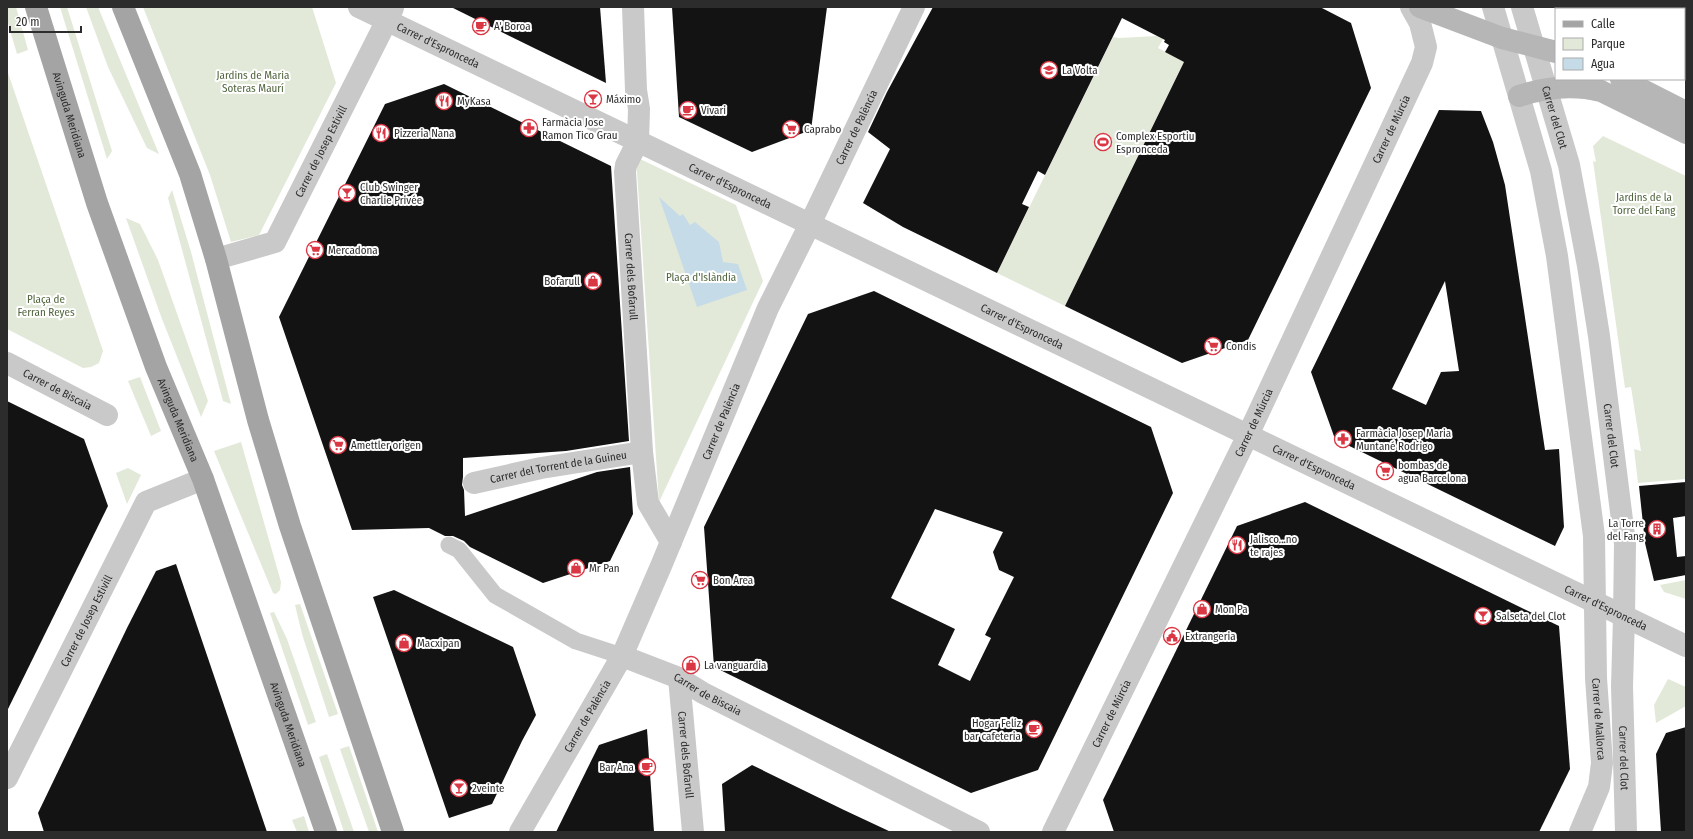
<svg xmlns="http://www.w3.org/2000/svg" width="1693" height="839" font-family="'Fira Sans Condensed',sans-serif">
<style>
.green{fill:#e2e9d9}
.water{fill:#c6dbe8}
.building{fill:#131313;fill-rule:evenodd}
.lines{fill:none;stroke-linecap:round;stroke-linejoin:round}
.pedestrian{stroke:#c9c9c9;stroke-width:17}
.minor{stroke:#c9c9c9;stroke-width:22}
.tertiary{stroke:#c9c9c9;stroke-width:22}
.secondary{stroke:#b6b6b6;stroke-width:22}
.primary{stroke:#a4a4a4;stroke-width:22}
.labels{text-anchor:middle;stroke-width:4;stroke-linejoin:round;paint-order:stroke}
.poi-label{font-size:11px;fill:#2c2c2c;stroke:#fff;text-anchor:start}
.street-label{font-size:11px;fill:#2c2c2c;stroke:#fff}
.park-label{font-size:11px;fill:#4f643c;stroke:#fff}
</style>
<rect width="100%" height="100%" fill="#fff"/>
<g class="green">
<polygon points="7,7 16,7 28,50 17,54 7,20"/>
<polygon points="60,7 67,7 112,151 107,159"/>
<polygon points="86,7 98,7 159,154 147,148 108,67"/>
<polygon points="143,7 312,7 336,83 259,235 231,242 210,175"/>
<polygon points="1157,36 1163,39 1158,48 1184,62 1065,306 997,273 1113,37 1119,38"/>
<polygon points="7,70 103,351 99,363 91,367 83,368 7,329"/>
<polygon points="1603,136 1686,176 1686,479 1638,483 1634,449 1641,451 1631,387 1625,388 1593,161 1596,162 1593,146"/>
<polygon points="636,157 736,205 763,281 659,502"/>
<polygon points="172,190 191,252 231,404 223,401 168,198"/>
<polygon points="126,218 140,224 158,260 208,401 201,417 162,319"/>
<polygon points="140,377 161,431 151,436 128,381"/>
<polygon points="241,442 281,582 280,590 276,594 273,593 214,451"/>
<polygon points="128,468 141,475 127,504 116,473"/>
<polygon points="1686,580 1686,599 1664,592 1660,585"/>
<polygon points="300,604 338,714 329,717 302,634 295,605"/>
<polygon points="274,612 287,639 316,722 308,725 270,613"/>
<polygon points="1668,679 1686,687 1686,706 1656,723 1654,705"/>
<polygon points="349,746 378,832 369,832 340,749"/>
<polygon points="327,754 354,832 344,832 319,757"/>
<polygon points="304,816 309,832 297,832 292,820"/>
</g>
<polygon class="water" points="659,197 680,216 683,214 690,225 695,222 719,242 723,262 738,264 747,290 697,307"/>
<g class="building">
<polygon points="451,7 600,7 606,83 534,48"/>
<polygon points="672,7 827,7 811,130 752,152 679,117"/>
<polygon points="933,7 1320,7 1351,23 1371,88 1248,340 1182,363 1065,306 1184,62 1165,52 1169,45 1164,42 1165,40 1122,18 1045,175 1038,171 1022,204 1029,207 997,273 903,227 863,203 890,149 868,132 887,92"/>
<polygon points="444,84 611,166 629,441 566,451 463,458 463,477 462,485 464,490 465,516 597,472 630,467 633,514 610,561 543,583 470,547 464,541 453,536 445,536 429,528 352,530 279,317 385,104"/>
<path d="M1439 110 1481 111 1493 142 1505 185 1545 450 1559 449 1564 527 1555 546 1335 439 1311 372ZM1445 281 1459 371 1441 372 1426 405 1392 389Z"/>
<path d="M874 291 1151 427 1173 493 1038 770 971 793 714 667 704 527 808 314ZM935 509 1003 532 993 552 999 570 1014 577 985 635 991 638 970 681 938 665 955 629 891 598Z"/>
<polygon points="7,401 84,439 108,506 7,711"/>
<polygon points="1686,482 1686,516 1673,518 1677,557 1686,556 1686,575 1654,581 1645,543 1639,486"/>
<polygon points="1305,502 1559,626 1570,769 1539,832 1114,832 1103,800 1237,526"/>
<polygon points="176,564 267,832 44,832 38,813 127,628 156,571"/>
<polygon points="394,590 513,647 536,715 522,741 492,804 449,818 373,597"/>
<polygon points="1686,727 1686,832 1661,832 1656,754 1666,733"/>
<polygon points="647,729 654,832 556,832 599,745"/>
<polygon points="752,765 844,810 891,832 725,832 722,784"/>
</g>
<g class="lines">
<polyline class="pedestrian" points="449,545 459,550 495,595 576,641 622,656"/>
<g class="minor">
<path id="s1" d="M359 7 1686 646"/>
<path id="s2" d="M633 7 636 90 639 109 638 141 626 165 625 172 642 452 648 503 671 542"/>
<path id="s3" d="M216 259 275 242 393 8"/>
<path id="s4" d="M7 363 107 415"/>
<path id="s5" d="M474 483 541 468 642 452"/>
<path id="s6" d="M1624 617 1622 686 1626 832"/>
<path id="s7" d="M622 656 679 678 703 693 979 832"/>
<path id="s8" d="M679 678 693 832"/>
<path id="s9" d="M7 778 146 502 203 479"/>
<path id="s10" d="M520 832 622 656 661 566 768 308 810 224 914 7"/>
<path id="s11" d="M1053 832 1248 435 1422 63 1426 47 1420 23 1411 7"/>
</g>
<g class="tertiary">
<path id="s12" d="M1493 7 1541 171 1557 256 1594 536 1596 678 1602 763 1599 787 1580 832"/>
<path id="s13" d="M1522 7 1569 165 1588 266 1599 336 1625 544 1624 617"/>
</g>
<g class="secondary">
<polyline points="1420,7 1502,38 1556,52"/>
<polyline points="1621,79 1686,112"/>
<path d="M1519 96C1546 87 1573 84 1601 91L1686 133"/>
</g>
<g class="primary">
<path id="s14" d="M36 7 97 203 156 367 203 479 326 832"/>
<polyline points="123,7 190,174 216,259 258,420 290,526 393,832"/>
</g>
</g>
<defs>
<g id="cafe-ring" transform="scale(0.9)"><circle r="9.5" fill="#fff" stroke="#da3643" stroke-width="1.5"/><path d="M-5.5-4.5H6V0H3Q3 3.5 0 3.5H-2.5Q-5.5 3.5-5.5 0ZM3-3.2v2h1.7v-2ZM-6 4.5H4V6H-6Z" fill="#da3643"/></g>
<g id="university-ring" transform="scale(0.9)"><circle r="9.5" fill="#fff" stroke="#da3643" stroke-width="1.5"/><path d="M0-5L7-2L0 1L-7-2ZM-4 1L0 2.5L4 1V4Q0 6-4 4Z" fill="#da3643"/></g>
<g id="bar-ring" transform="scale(0.9)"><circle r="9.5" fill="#fff" stroke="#da3643" stroke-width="1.5"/><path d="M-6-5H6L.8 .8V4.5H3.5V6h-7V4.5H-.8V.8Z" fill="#da3643"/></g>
<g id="restaurant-ring" transform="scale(0.9)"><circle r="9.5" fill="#fff" stroke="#da3643" stroke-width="1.5"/><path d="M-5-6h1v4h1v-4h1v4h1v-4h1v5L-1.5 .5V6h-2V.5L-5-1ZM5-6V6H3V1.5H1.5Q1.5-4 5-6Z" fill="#da3643"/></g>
<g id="pharmacy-ring" transform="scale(0.9)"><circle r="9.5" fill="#fff" stroke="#da3643" stroke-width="1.5"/><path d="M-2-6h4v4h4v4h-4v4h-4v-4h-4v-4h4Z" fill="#da3643"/></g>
<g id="supermarket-ring" transform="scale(0.9)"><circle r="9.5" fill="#fff" stroke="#da3643" stroke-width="1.5"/><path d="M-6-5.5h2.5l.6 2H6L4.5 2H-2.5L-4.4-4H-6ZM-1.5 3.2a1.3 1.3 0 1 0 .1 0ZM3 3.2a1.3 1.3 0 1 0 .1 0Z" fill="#da3643"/></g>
<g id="stadium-ring" transform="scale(0.9)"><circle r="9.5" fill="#fff" stroke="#da3643" stroke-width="1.5"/><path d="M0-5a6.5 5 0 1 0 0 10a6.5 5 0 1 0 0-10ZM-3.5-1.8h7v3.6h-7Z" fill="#da3643"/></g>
<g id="shop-ring" transform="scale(0.9)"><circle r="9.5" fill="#fff" stroke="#da3643" stroke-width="1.5"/><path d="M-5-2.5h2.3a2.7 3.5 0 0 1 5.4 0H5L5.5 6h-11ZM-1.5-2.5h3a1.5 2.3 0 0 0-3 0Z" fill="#da3643"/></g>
<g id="building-ring" transform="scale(0.9)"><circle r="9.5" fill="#fff" stroke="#da3643" stroke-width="1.5"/><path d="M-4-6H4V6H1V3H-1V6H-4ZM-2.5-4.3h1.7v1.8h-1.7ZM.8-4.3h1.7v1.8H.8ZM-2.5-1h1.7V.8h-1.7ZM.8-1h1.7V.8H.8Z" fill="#da3643"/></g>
<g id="civic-ring" transform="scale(0.9)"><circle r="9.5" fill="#fff" stroke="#da3643" stroke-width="1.5"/><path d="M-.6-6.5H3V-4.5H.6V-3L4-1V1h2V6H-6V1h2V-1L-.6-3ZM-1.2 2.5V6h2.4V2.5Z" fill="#da3643"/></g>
</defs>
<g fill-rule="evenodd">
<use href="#cafe-ring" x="481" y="26"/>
<use href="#university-ring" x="1049" y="70"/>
<use href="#bar-ring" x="593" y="99"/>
<use href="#restaurant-ring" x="444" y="101"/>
<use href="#cafe-ring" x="688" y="110"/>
<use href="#pharmacy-ring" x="529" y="128"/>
<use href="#supermarket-ring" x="791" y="129"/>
<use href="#restaurant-ring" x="381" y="133"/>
<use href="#stadium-ring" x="1103" y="142"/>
<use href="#bar-ring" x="347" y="193"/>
<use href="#supermarket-ring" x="315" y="250"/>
<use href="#shop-ring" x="593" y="281"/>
<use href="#supermarket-ring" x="1213" y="346"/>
<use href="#pharmacy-ring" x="1343" y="439"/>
<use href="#supermarket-ring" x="338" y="445"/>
<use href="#supermarket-ring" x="1385" y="471"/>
<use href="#building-ring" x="1657" y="529"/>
<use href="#restaurant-ring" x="1237" y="545"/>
<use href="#shop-ring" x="576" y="568"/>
<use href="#supermarket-ring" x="700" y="580"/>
<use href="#shop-ring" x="1202" y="609"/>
<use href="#bar-ring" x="1483" y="616"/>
<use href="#civic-ring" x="1172" y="636"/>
<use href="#shop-ring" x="404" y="643"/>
<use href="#shop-ring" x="691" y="665"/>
<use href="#cafe-ring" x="1034" y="729"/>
<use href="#cafe-ring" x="647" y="767"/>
<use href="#bar-ring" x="459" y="788"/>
</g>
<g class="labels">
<g class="poi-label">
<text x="494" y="30">A' Boroa</text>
<text x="1062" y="74">La Volta</text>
<text x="606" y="103">Máximo</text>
<text x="457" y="105">MyKasa</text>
<text x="701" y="114">Vivari</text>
<text x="542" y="126">Farmàcia Jose<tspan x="542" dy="13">Ramon Tico Grau</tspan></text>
<text x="804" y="133">Caprabo</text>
<text x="394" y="137">Pizzeria Nana</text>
<text x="1116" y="140">Complex Esportiu<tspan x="1116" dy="13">Espronceda</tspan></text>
<text x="360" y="191">Club Swinger<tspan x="360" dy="13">Charlie Privée</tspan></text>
<text x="328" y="254">Mercadona</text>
<text x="580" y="285" text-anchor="end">Bofarull</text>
<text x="1226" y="350">Condis</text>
<text x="1356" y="437">Farmàcia Josep Maria<tspan x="1356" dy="13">Muntané Rodrigo</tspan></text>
<text x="351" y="449">Amettler origen</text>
<text x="1398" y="469">bombas de<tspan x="1398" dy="13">agua Barcelona</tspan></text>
<text x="1644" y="527" text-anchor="end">La Torre<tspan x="1644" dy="13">del Fang</tspan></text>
<text x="1250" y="543">Jalisco...no<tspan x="1250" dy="13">te rajes</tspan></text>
<text x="589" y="572">Mr Pan</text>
<text x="713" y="584">Bon Area</text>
<text x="1215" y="613">Mon Pa</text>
<text x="1496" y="620">Salseta del Clot</text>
<text x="1185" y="640">Extrangeria</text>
<text x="417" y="647">Macxipan</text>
<text x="704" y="669">La vanguardia</text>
<text x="1021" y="727" text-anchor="end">Hogar Feliz<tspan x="1021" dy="13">bar cafeteria</tspan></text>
<text x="634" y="771" text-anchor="end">Bar Ana</text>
<text x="472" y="792">2veinte</text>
</g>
<g class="street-label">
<text dy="4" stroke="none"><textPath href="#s1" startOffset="88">Carrer d'Espronceda</textPath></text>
<text dy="4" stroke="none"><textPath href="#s14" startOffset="113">Avinguda Meridiana</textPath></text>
<text dy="4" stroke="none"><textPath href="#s13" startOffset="115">Carrer del Clot</textPath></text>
<text dy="4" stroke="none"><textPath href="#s10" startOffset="782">Carrer de Palència</textPath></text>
<text dy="4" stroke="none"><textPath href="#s11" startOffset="780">Carrer de Múrcia</textPath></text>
<text dy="4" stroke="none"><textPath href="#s3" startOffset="163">Carrer de Josep Estivill</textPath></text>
<text dy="4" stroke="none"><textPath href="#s1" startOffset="412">Carrer d'Espronceda</textPath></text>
<text dy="4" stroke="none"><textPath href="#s2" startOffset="273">Carrer dels Bofarull</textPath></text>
<text dy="4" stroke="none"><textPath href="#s1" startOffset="736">Carrer d'Espronceda</textPath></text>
<text dy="4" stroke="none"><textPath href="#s4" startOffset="57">Carrer de Biscaia</textPath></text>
<text dy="4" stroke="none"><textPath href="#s14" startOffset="437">Avinguda Meridiana</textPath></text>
<text dy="4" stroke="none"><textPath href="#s10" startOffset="458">Carrer de Palència</textPath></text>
<text dy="4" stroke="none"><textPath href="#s11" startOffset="456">Carrer de Múrcia</textPath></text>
<text dy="4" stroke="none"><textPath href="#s13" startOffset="439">Carrer del Clot</textPath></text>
<text dy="4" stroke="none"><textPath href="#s5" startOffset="86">Carrer del Torrent de la Guineu</textPath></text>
<text dy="4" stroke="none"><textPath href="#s1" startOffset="1060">Carrer d'Espronceda</textPath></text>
<text dy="4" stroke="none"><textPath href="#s1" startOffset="1384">Carrer d'Espronceda</textPath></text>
<text dy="4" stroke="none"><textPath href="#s9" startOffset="176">Carrer de Josep Estivill</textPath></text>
<text dy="4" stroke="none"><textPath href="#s7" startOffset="94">Carrer de Biscaia</textPath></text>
<text dy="4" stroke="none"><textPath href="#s11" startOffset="132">Carrer de Múrcia</textPath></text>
<text dy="4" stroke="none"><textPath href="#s10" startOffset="134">Carrer de Palència</textPath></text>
<text dy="4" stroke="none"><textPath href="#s12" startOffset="723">Carrer de Mallorca</textPath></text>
<text dy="4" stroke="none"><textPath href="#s14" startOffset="761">Avinguda Meridiana</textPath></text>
<text dy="4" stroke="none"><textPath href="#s8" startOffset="77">Carrer dels Bofarull</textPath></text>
<text dy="4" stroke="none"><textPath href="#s6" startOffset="141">Carrer del Clot</textPath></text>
</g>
<g class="park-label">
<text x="253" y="79">Jardins de Maria<tspan x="253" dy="13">Soteras Maurí</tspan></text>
<text x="1644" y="201">Jardins de la<tspan x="1644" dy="13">Torre del Fang</tspan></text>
<text x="701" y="281">Plaça d'Islàndia</text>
<text x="46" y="303">Plaça de<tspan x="46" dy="13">Ferran Reyes</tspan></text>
</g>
</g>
<rect width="1693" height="839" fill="none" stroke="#2c2c2c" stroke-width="16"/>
<rect x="1555" y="8" width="130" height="72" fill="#ffffff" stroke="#ababab"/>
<rect x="1563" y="21" width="20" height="6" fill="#a4a4a4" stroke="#ababab"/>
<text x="1591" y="28" font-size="12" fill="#2c2c2c">Calle</text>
<rect x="1563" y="38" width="20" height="12" fill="#e2e9d9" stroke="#ababab"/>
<text x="1591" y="48" font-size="12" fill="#2c2c2c">Parque</text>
<rect x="1563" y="58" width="20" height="12" fill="#c6dbe8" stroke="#ababab"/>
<text x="1591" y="68" font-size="12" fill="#2c2c2c">Agua</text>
<path d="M10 26v6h71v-6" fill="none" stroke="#2c2c2c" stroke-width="2"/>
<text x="16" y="26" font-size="12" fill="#2c2c2c" stroke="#ffffff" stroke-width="3" paint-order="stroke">20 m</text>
</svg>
